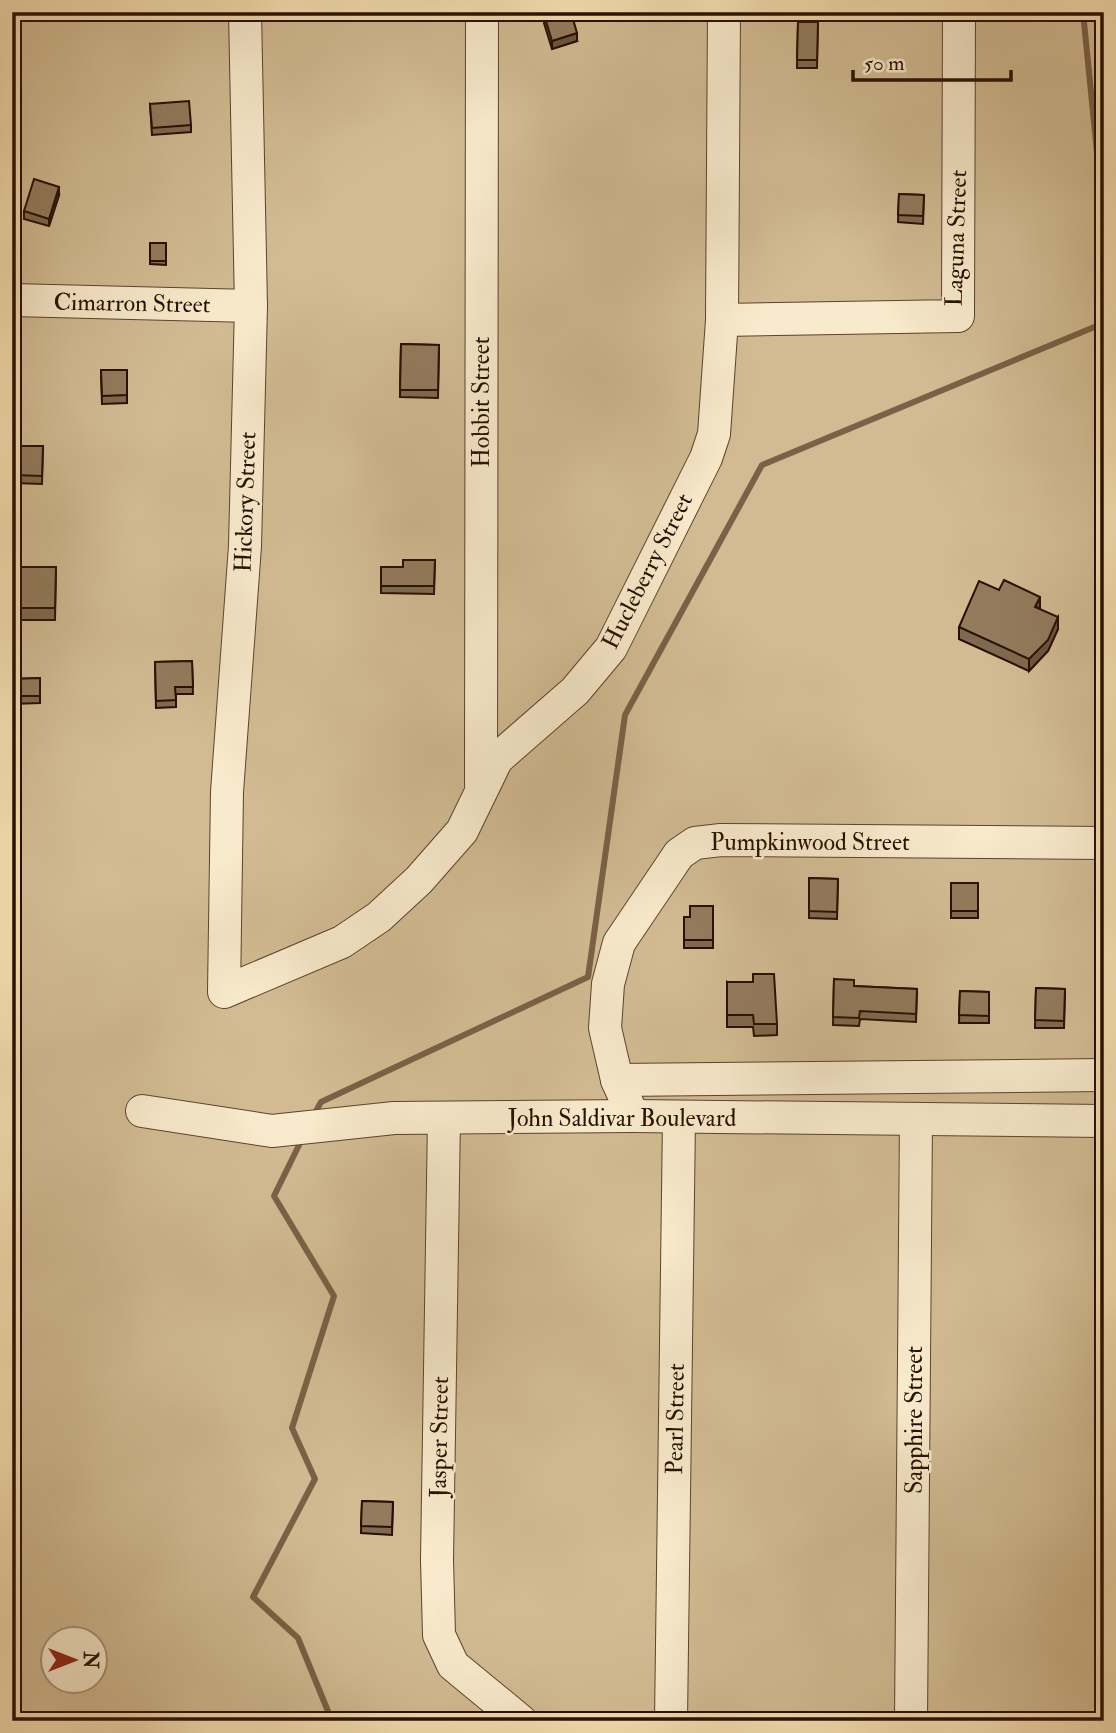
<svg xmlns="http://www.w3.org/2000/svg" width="1116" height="1733" font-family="'IM FELL Double Pica',serif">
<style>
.green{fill:#d2bb93;stroke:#7e654a;stroke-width:2;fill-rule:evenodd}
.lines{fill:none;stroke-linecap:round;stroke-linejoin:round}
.stream{stroke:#7a6147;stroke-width:6}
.minor-casing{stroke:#5c432d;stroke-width:34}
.minor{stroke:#f8eacc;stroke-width:32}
.wall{fill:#7e6a50;stroke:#290f01;stroke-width:2}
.shaded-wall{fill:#675641;stroke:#290f01;stroke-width:2}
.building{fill:#937b5d;stroke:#290f01;stroke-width:2}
.labels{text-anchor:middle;stroke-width:5;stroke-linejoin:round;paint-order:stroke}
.street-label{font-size:24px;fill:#290f01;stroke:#f8eacc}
</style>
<rect width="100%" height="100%" fill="#f5deb1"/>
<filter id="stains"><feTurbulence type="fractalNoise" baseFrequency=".00286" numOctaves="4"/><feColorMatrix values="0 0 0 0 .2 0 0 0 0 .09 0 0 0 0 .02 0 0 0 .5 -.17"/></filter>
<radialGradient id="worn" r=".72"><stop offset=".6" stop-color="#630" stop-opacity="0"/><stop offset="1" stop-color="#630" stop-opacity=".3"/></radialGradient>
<path class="green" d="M12 12H1104V1721H12ZM52 1638H94V1680H52Z"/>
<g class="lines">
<g class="stream">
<polyline points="1083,12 1104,223"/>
<polyline points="314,1115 321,1102 588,977 625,715 762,465 1104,323"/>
<polyline points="303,1137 274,1196 334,1296 292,1428 315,1479 253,1597 298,1638 332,1721"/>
</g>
<g class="minor-casing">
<g id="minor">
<polyline points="245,12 251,306 245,546 227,792 224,992 342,942 379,917 419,880 462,831 497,759 575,691 611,648 706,458 714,434 722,320 724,12"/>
<polyline points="12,300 251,306"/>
<polyline points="722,320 958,316 959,12"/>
<polyline points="481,784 482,12"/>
<polyline points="617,1080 1104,1075"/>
<polyline points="142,1111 272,1131 394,1118 633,1116 1104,1121"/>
<polyline points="633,1116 617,1080 605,1028 608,984 619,943 679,854 695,843 721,840 1104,843"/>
<polyline points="444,1118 437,1560 439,1635 453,1665 521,1721"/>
<polyline points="671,1721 679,1118"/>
<polyline points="911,1721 916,1119"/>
</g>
</g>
<use href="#minor" class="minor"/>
</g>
<g class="wall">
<rect x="62" y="12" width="36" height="2"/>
<polygon points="544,15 577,41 552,49 544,23"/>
<polygon points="798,22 818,22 817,68 797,68"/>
<polygon points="150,104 191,125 191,132 152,135"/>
<polygon points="899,194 924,195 923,224 898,222"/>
<polygon points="59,195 49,226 24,219 24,211"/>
<polygon points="150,243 166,243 166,265 150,264"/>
<polygon points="401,344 439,345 438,398 400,397"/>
<polygon points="101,370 127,370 127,403 102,404"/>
<polygon points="16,446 43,446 42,484 14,483"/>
<polygon points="435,560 434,594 381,593 381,567 403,567"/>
<polygon points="12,567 56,567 55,620 12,620"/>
<polygon points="1040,609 1058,629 1048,651 1029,671 959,639 959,627"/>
<polygon points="192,661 193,694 176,694 176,707 156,708 155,662"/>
<polygon points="40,678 40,703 12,704 12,679"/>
<polygon points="809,878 838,879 837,919 809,918"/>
<rect x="951" y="883" width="27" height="35"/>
<polygon points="713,906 713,948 684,948 684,917 690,917"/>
<polygon points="834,979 854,986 917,989 916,1022 860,1019 859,1026 833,1025"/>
<polygon points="727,982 777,1024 777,1035 754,1036 753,1027 727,1027"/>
<polygon points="1036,988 1065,989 1064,1028 1035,1028"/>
<polygon points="960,991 989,992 989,1023 959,1023"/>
<polygon points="362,1501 393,1502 392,1535 361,1533"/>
</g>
<g class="shaded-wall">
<polygon points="577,33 577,41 552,49 552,41"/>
<polygon points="59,187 59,195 49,226 49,219"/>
<polygon points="1040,597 1040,608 1035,607"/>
<polygon points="1058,617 1058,629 1048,651 1029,671 1029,659"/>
</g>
<g class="building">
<polygon points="554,12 571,12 577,33 552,41 544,15"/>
<polygon points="798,22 818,22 817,60 797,60"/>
<polygon points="189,101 191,125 152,128 150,104"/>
<polygon points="34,179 59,187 49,219 24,211"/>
<polygon points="899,194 924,195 923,216 898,215"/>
<rect x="150" y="243" width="16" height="18"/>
<polygon points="401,344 439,345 438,390 400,390"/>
<polygon points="101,370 127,370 127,395 102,396"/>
<polygon points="16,446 43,446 42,476 14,475"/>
<polygon points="403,560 435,560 434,586 381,586 381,567 403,567"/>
<polygon points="12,567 56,567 55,608 12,608"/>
<polygon points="1004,580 1040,597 1035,607 1058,617 1048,640 1029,659 959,627 979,581 999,590"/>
<polygon points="192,661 193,687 175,687 176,700 156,701 155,662"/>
<polygon points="40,678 40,696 12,696 12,679"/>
<polygon points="809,878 838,879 837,912 809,911"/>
<rect x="951" y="883" width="27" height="28"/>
<polygon points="690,906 713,906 713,940 684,940 684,917 690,917"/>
<polygon points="753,974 774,974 777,1024 754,1024 753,1015 727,1015 727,982 753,982"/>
<polygon points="834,979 854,980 854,986 917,989 916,1014 860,1011 859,1018 833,1017"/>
<polygon points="1036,988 1065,989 1064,1021 1035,1020"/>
<polygon points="960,991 989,992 989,1016 959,1015"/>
<polygon points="362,1501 393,1502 392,1527 361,1526"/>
</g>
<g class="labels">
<g class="street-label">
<text transform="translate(956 238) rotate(-88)" y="8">Laguna Street</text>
<text transform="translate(132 303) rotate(1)" y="8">Cimarron Street</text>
<text transform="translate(481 402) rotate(-90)" y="8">Hobbit Street</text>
<text transform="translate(245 502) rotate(-88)" y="8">Hickory Street</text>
<text transform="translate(647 571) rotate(-63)" y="8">Hucleberry Street</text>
<text x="810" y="850">Pumpkinwood Street</text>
<text x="622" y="1126">John Saldivar Boulevard</text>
<text transform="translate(675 1419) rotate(-89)" y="8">Pearl Street</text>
<text transform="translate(914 1420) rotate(-90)" y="8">Sapphire Street</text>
<text transform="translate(439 1437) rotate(-89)" y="8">Jasper Street</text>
</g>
</g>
<rect width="1116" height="1733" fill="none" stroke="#f5deb1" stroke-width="42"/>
<rect x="14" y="14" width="1088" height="1705" fill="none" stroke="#290f01" stroke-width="3.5"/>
<rect x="21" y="21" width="1074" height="1691" fill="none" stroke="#290f01" stroke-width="2"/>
<g transform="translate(74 1660) rotate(90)"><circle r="33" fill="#f8eacc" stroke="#a5927b" stroke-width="2"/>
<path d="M0-5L12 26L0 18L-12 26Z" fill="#8f2418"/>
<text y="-10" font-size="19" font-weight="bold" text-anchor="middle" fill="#290f01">N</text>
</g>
<path d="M853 70v10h158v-10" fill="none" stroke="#290f01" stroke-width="3.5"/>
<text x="864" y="70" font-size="21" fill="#290f01" stroke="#f8eacc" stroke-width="5" paint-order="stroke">50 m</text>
<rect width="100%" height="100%" filter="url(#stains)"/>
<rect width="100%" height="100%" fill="url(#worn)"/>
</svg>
